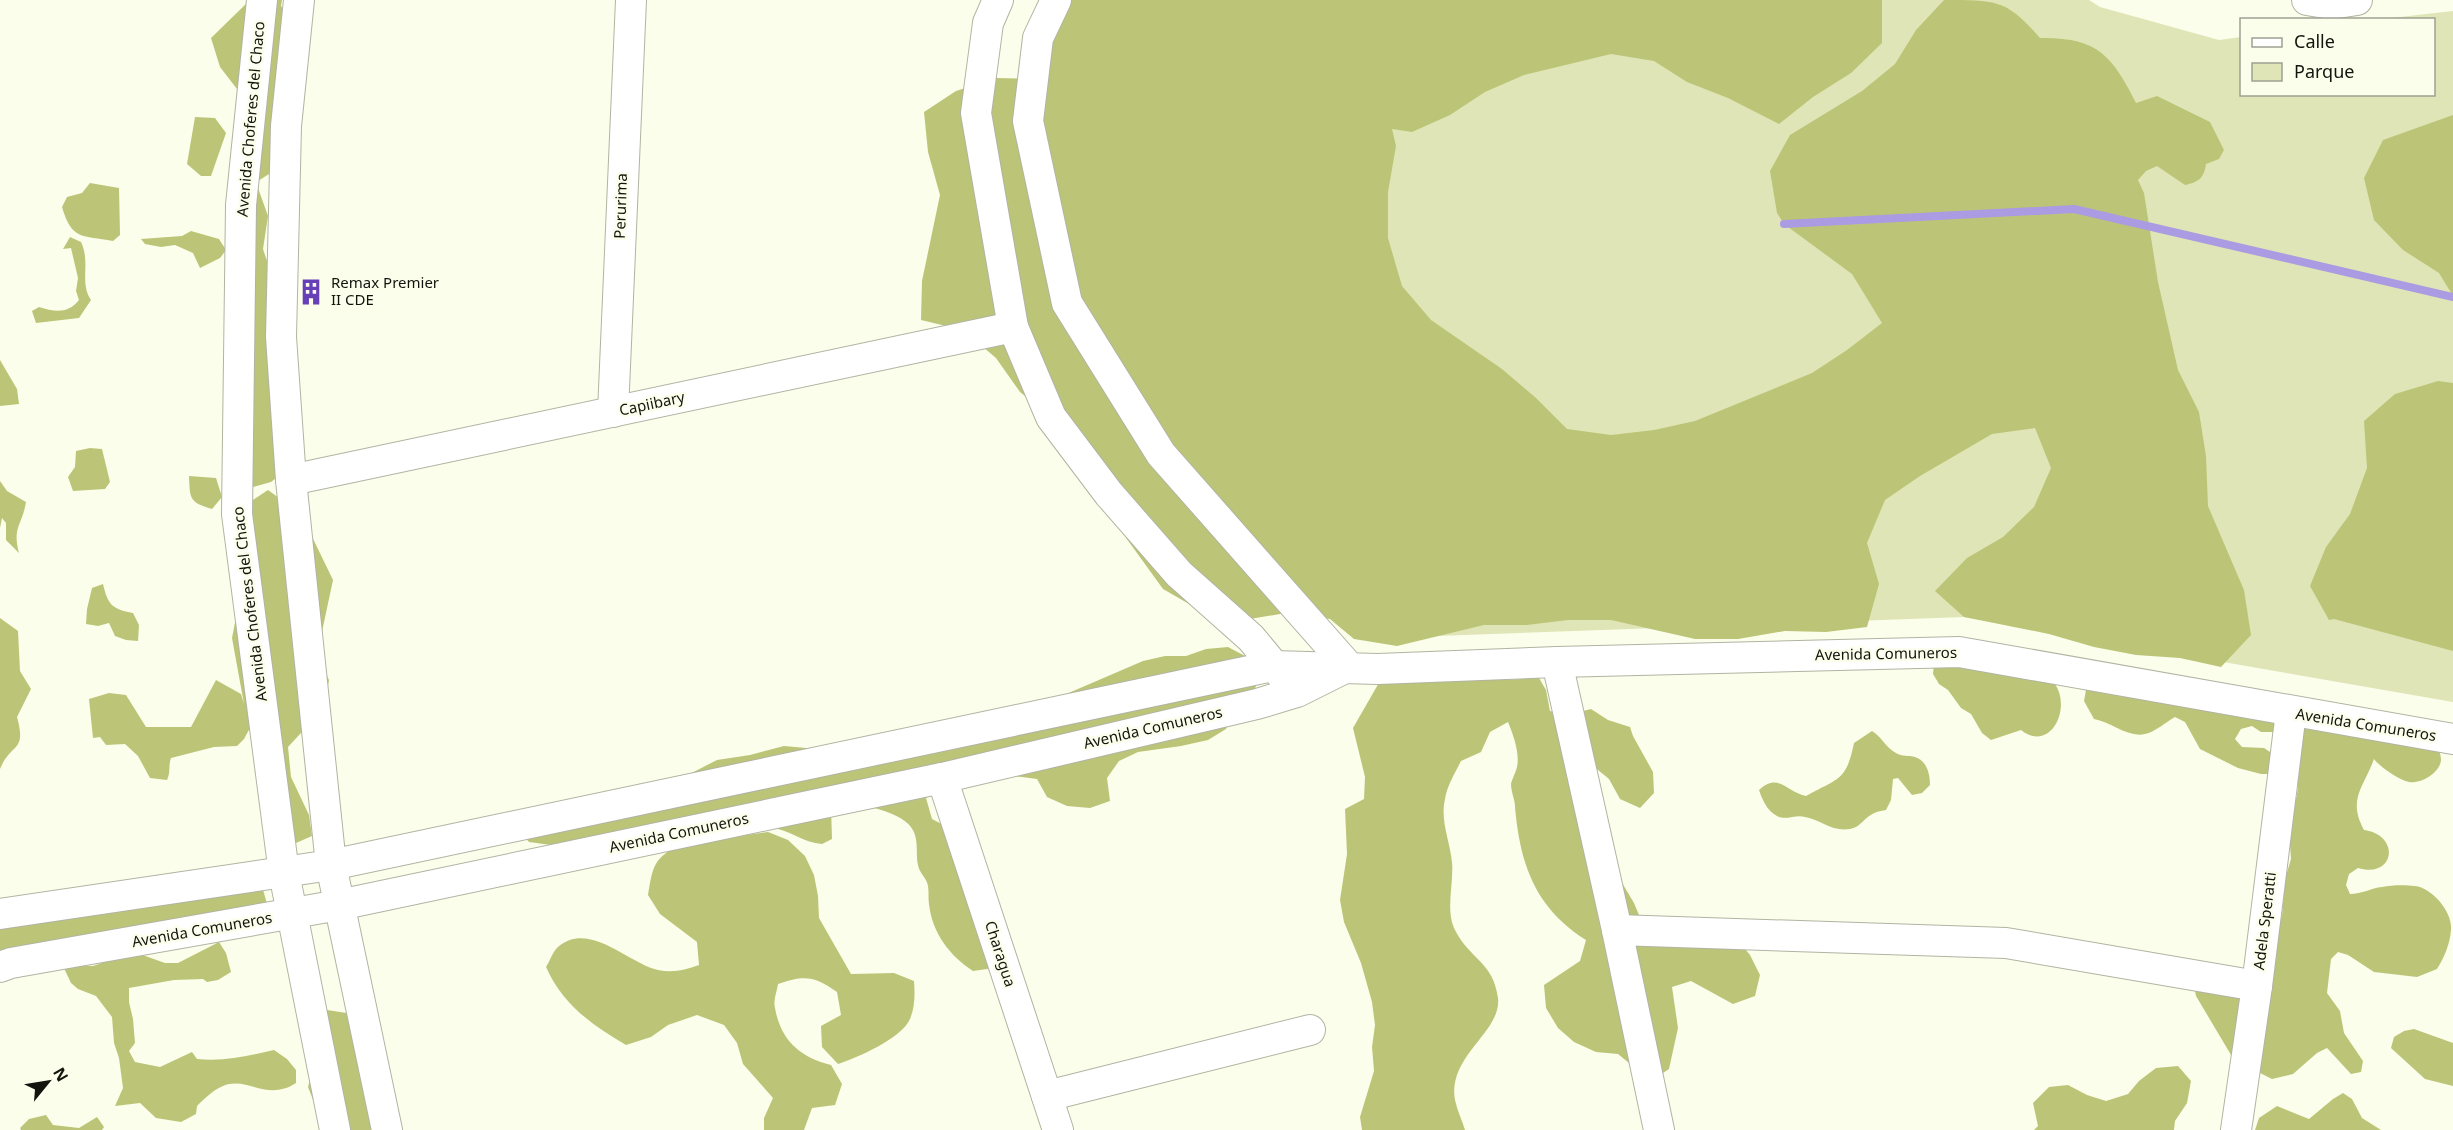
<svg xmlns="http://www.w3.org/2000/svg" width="2453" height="1130" font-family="'Noto Sans',sans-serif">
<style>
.green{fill:#dfe5b6}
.forest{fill:#bcc577}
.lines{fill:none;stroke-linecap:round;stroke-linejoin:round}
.stream{stroke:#ab9be2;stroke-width:8}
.minor-casing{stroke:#b1b4a3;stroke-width:32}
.minor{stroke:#fff;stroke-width:30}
.labels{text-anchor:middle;stroke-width:5;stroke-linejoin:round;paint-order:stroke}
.street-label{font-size:15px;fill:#14140e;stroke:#fbfeeb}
.poi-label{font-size:15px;fill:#14140e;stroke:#fbfeeb;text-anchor:start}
</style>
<rect width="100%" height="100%" fill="#fbfeeb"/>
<polygon class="green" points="1126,0 2089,0 2100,7 2219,40 2241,37 2242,94 2434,94 2434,20 2382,19 2453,11 2453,702 1964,617 1354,639 1297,549"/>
<g class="forest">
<polygon points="250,0 282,0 281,6 296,26 282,89 272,112 277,169 258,181 245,104 237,89 220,67 211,38"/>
<path d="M1062 0H1882V43L1851 73 1813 97 1779 124 1728 98 1687 82 1654 61 1611 54 1524 75 1485 92 1450 115 1412 132 1392 129 1396 146 1388 192V238L1402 286 1431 320 1502 369 1536 398 1567 429 1611 435 1654 430 1695 421 1812 373 1847 350 1882 323 1852 274 1784 224 1777 213 1770 171 1790 135 1862 91 1895 64 1916 30 1944 0C1998 0 2007 0 2040 38 2097 37 2112 55 2136 103L2157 96 2210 122 2224 150 2219 159 2206 164C2204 178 2199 182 2185 185L2157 166 2146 171 2138 180 2144 193 2158 282 2178 370 2199 412 2206 456 2208 506 2244 590 2251 635 2221 667 2180 658 2136 655 2094 647 2049 634 1964 617 1935 591 1967 558 2003 537 2034 507 2051 468 2035 428 1992 434 1920 476 1885 500 1867 543 1879 584 1867 627 1826 632 1785 631 1738 639H1695L1611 620H1568L1527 625H1484L1397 646 1354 639 1330 619 1286 613 1244 620 1203 612 1163 589 1116 524 1089 494 1068 457 1051 417 1020 392 996 358 963 330 921 320 922 281 940 195 928 152 924 112 956 91 996 78 1040 79Z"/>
<polygon points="2453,115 2453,296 2439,273 2403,250 2374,220 2364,178 2383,140"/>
<polygon points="195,117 215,118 226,133 211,176 201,176 187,164"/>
<path d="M90 183 119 188 120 235 113 241C82 235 72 241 62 207L67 197 82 193Z"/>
<polygon points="228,183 258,188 268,216 263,249 271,273 293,465 271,482 246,489 222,456 223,425 239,388 232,220"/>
<polygon points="191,231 219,239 226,250 220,258 200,268 193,253 175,245 161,247 145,244 141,239 182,236"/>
<path d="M70 237 81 242C91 263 79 282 91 300L79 318 36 323 32 311 39 307C55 312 68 314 79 300L76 291 78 278 71 248 63 249Z"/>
<polygon points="0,360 17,389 19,404 0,406"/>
<polygon points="2438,381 2453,383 2453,651 2334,619 2329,620 2310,586 2326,547 2350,514 2367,468 2364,421 2395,394"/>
<polygon points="90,448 102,449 110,482 105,489 73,491 68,477 75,467 76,451"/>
<path d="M189 476 216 478 222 497 212 509C189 502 190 499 189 476Z"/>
<path d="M0 481 7 491 26 502C22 526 12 527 19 553L6 540V523L2 518 0 528Z"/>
<path d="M268 490 301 514 333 580 317 655 329 680 324 708 288 747 291 777 309 815 312 836 296 843 265 824 262 787 250 728 244 739 237 746 214 747 171 758C168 766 171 772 167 780L150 778 138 756 125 744 106 745 100 737 93 738 89 699 109 693 126 695 146 727H191L216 680 241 694 244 704 232 638 241 591 250 502Z"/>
<path d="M103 584C108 605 112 609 133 613L139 625 138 641 126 640 115 636 109 623 98 626 86 624 87 609 92 588Z"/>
<path d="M0 618 18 631 20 671 31 689 17 717C27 753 11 742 0 769Z"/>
<path d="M1228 647 1247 657 1261 675 1252 695 1236 709 1226 729 1208 740 1181 746 1138 752 1119 761 1107 778 1110 801 1090 808 1067 806 1047 797 1037 779 1006 775 944 785 926 798 932 819 953 830 994 968 973 971C950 956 932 933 929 904 928 898 929 892 928 886 927 878 919 873 918 865 915 851 921 834 906 822 891 810 864 806 846 799L831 806 832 839 822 844C803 842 794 833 778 829 760 823 723 837 704 841L768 832 788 840 805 856 814 875 818 896 819 918 851 974 894 973 914 981C915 994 915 1007 910 1019 902 1038 857 1058 838 1064L822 1047 821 1026 841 1015 837 992C814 976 805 975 778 984 777 991 773 1001 775 1008 781 1041 800 1057 831 1065L842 1084 835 1105 812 1108 804 1130H764V1118L773 1098 743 1064 737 1043 724 1025 697 1015 668 1025 651 1037 626 1045C591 1024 563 1005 546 967 550 961 553 951 558 947 589 920 628 963 658 970 673 973 685 970 699 965L697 942 660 914 648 895C653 865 654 858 681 844L551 845 529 842 522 834 678 780 717 760 750 755 784 746 817 749 1043 704 1143 661 1165 656H1186L1206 649Z"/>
<path d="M1943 657 2055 684C2072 709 2050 753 2021 730L1991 740 1982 733 1971 714 1961 708 1948 690 1939 684 1933 674 1934 663Z"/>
<path d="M1384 674 1504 680 1539 678 1546 690 1550 711 1571 714 1591 709 1608 720 1630 727 1633 736 1653 772 1654 793 1640 808 1620 799 1609 779 1592 765 1612 866 1634 903 1642 922 1736 938 1750 955 1760 975 1755 996 1733 1004 1691 981 1672 987 1678 1028 1669 1069 1651 1081 1618 1054 1596 1052 1574 1042 1558 1028 1546 1008 1544 985 1580 961 1586 940C1535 908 1520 864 1515 807 1515 800 1511 792 1511 784 1512 779 1516 772 1517 767 1520 753 1513 734 1508 722L1490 732 1481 752 1461 761C1455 773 1447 786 1445 799 1440 821 1450 841 1452 862 1454 884 1445 910 1455 930 1470 960 1493 961 1498 998 1502 1032 1447 1056 1455 1100 1457 1110 1462 1120 1465 1130H1362L1360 1117 1374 1071 1372 1047 1375 1025 1372 1002 1361 963 1344 922 1340 900 1347 854 1345 809 1364 799 1365 777 1353 728Z"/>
<path d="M2094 683 2258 700 2283 732H2261L2252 726 2241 729 2235 739 2242 747 2264 748 2273 754 2272 774H2261L2238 768 2200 749 2185 722 2175 717C2166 722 2155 732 2145 734 2128 738 2111 722 2094 719L2084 701 2086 690Z"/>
<path d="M2299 727 2437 746C2439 750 2441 755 2441 760 2440 773 2421 784 2409 782 2399 780 2380 767 2374 759 2364 787 2347 799 2364 830 2401 835 2395 879 2358 868L2349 874 2346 885 2350 894C2362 894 2371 888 2382 887 2392 885 2405 885 2415 886 2432 888 2453 912 2451 930 2450 944 2444 958 2437 969L2417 977 2374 972 2348 955 2338 952 2331 959 2327 993 2340 1011 2344 1033 2363 1061 2361 1072 2351 1074 2327 1048 2317 1053 2293 1074 2272 1079 2234 1060 2196 996 2194 986 2269 980 2276 960 2278 928 2282 916 2285 879 2291 859 2288 817 2297 796 2298 785Z"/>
<path d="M1872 731C1882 737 1886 748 1896 753 1902 757 1909 755 1915 757 1927 761 1930 774 1930 785L1922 793 1912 795 1898 778 1893 779 1891 800 1886 810C1863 813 1865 826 1850 829 1832 832 1821 820 1805 817 1795 814 1787 821 1777 816 1767 811 1762 799 1759 790 1778 772 1785 791 1806 796 1838 778 1846 782 1854 743Z"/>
<polygon points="262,886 269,911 33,963 0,982 0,912"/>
<path d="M219 942 226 953 231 972 218 980 207 982 203 979 174 980 129 988V1002L133 1019 135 1043 129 1051 135 1062 160 1067 192 1052 197 1059C223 1062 248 1056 274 1050L287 1059 296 1070V1083C267 1102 247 1076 223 1086 213 1090 204 1099 197 1106L196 1114 181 1122 156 1118 140 1103 115 1106 123 1088 119 1058 114 1043 112 1017 96 996 78 989 71 983 63 966H93L134 952 165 963H178Z"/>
<polygon points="327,1010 353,1014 365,1063 364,1094 379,1118 375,1130 325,1130 308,1087 318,1047 313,1028"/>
<polygon points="2414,1029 2453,1043 2453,1086 2425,1079 2391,1048 2394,1037 2404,1031"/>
<polygon points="2178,1066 2191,1081 2187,1103 2175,1121 2174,1130 2034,1130 2038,1126 2033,1103 2049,1087 2068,1085 2087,1095 2106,1101 2128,1094 2139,1081 2156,1068"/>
<polygon points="2343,1093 2352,1099 2362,1118 2381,1130 2255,1130 2259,1118 2277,1106 2309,1119 2333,1099"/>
<polygon points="46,1115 53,1125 79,1128 97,1117 104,1127 102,1130 21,1130 20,1128 29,1119"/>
</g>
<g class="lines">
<polyline class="stream" points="1784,224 2074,209 2453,297"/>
<g class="minor-casing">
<g id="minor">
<polyline points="262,0 241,205 237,514 284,873 335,1130"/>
<polyline points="299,0 286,126 281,337 291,480 331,865 387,1130"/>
<polyline points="998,0 988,23 976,113 1013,327 1051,417 1109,494 1179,574 1251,638 1285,679"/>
<polyline points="1056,0 1038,38 1028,121 1067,303 1161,454 1348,666"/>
<polyline points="2307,0 2331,4 2357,0"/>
<polyline points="613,412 631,0"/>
<polyline points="291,480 1013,327"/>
<polyline points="1557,662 1617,930 1659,1130"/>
<polyline points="942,778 1058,1130"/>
<polyline points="0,914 331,865 1273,666 1378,669 1557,662 1959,652 2453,739"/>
<polyline points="1617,930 2006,943 2257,986"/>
<polyline points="0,967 11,963 339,905 942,778 1257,704 1297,692 1343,669"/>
<polyline points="1047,1096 1310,1030"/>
<polyline points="2236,1130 2257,986 2291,712"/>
</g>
</g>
<use href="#minor" class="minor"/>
</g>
<defs>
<g id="building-bare" transform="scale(2.07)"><path d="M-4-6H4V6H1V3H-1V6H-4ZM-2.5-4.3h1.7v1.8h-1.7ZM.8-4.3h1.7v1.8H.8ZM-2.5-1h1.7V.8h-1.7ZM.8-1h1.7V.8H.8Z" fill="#673fb7" stroke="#fbfeeb" stroke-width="2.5" paint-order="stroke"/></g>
</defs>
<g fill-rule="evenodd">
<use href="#building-bare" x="311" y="292"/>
</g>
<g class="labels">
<g class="street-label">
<text transform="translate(251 119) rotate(-85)" y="5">Avenida Choferes del Chaco</text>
<text transform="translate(621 206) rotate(-88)" y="5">Perurima</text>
<text transform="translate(652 404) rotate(-12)" y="5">Capiibary</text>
<text transform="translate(250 604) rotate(-97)" y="5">Avenida Choferes del Chaco</text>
<text transform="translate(1886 654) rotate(-1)" y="5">Avenida Comuneros</text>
<text transform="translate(2366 725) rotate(9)" y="5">Avenida Comuneros</text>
<text transform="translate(1153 728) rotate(-13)" y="5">Avenida Comuneros</text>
<text transform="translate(679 833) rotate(-12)" y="5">Avenida Comuneros</text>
<text transform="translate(2265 921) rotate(-83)" y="5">Adela Speratti</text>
<text transform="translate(202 930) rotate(-10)" y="5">Avenida Comuneros</text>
<text transform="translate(1000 954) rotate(72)" y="5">Charagua</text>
</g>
<g class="poi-label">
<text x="331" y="288">Remax Premier<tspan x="331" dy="17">II CDE</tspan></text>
</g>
</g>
<rect x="2240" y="18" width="195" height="78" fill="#fbfeeb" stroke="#9fa093" stroke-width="1.5"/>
<rect x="2252" y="38" width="30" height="9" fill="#ffffff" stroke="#9fa093" stroke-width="1.5"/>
<text x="2294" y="48" font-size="18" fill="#14140e">Calle</text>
<rect x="2252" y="63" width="30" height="18" fill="#dfe5b6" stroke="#9fa093" stroke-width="1.5"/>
<text x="2294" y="78" font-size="18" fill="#14140e">Parque</text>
<g transform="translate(48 1082) rotate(60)" stroke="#fbfeeb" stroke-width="4.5" paint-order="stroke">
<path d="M0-4.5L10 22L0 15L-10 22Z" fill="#14140e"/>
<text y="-9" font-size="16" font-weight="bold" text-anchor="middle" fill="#14140e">N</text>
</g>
</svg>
